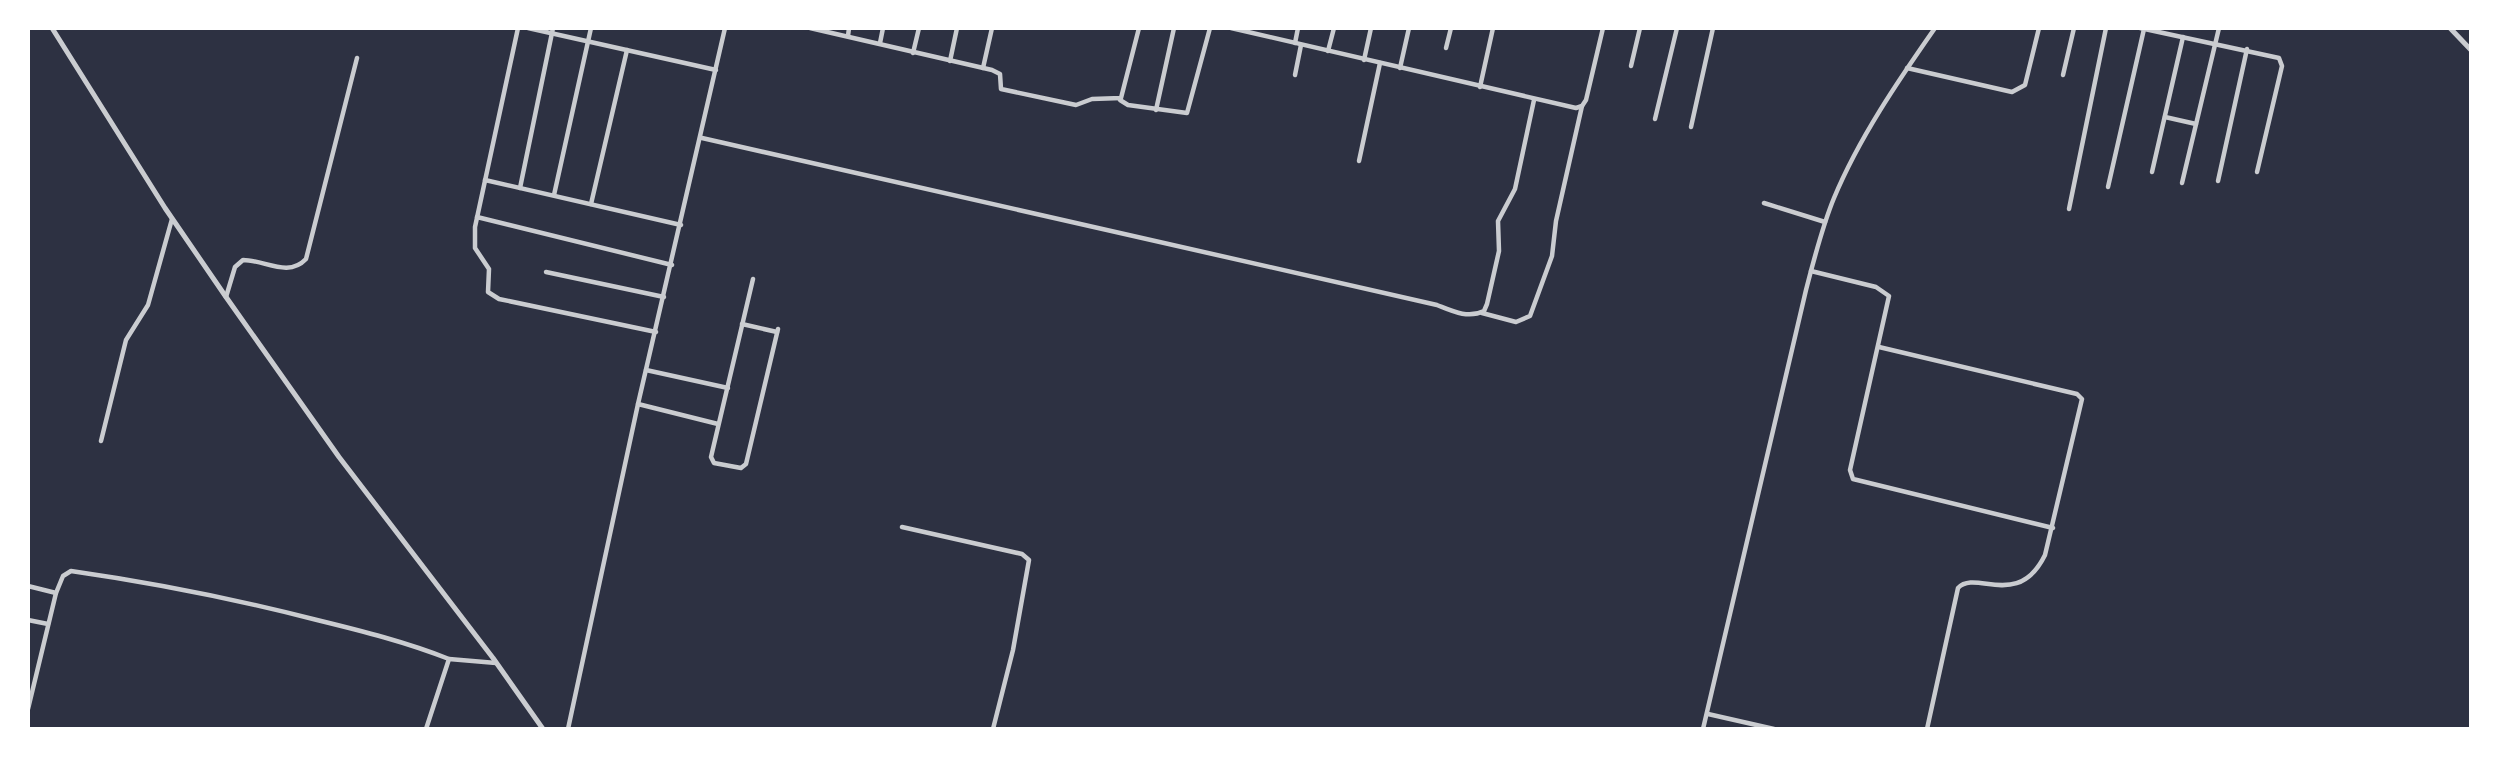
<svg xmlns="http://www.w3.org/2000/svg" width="2499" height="757" font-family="'DM Sans',sans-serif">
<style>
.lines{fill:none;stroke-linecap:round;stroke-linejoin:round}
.minor{stroke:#caccd0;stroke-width:4.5}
.tertiary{stroke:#caccd0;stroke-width:5}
</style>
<rect width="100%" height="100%" fill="#2d3142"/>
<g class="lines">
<g class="minor">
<polyline points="518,28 475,227 475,248 489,269 488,292 499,299 656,332"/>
<polyline points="528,28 716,70"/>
<polyline points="810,28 992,70 1000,74 1001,89 1076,105 1092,99 1121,98 1139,28"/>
<polyline points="1231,28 1576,108 1582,106 1586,100 1603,28"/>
<polyline points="2140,28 2279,58 2282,66 2257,172"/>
<polyline points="848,36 849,28"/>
<polyline points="880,43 883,28"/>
<polyline points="1295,43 1298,28"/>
<polyline points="1446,48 1451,28"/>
<polyline points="1328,51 1334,28"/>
<polyline points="913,53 919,28"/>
<polyline points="1364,60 1371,28"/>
<polyline points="950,61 957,28"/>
<polyline points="1631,66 1640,28"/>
<polyline points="983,68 992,28"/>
<polyline points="1400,68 1409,28"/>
<polyline points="1907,68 2012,92 2025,85 2039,28"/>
<polyline points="1295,75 1301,45"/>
<polyline points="2063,75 2074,28"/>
<polyline points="1480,87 1493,28"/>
<polyline points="1120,100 1128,105 1187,113 1210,28"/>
<polyline points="1156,110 1174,28"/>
<polyline points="2165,117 2196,124"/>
<polyline points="1655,119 1677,28"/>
<polyline points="1691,127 1713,28"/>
<path d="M702 138 1437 305C1452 311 1468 319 1484 311L1487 304 1499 251 1498 221 1515 189 1534 100"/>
<polyline points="1359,161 1380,63"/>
<polyline points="2152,172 2183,37"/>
<polyline points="485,180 681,225"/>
<polyline points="2218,181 2247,49"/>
<polyline points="2182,183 2219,28"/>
<polyline points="2108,187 2144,29"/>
<polyline points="520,188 553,28"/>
<polyline points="554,195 591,28"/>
<polyline points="1764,203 1825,222"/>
<polyline points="591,204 627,50"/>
<polyline points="2069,209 2106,28"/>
<polyline points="477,217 672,265"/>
<polyline points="1811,271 1876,287 1889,296 1850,470 1853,479 2053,528"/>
<polyline points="546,272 664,297"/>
<polyline points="753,279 711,457 714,463 741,468 746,464 778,329"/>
<path d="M226 297 235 267 243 260C265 260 288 278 306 259L357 58"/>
<polyline points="1482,313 1516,322 1530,316 1552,256 1556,221 1582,106"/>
<polyline points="742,324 777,332"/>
<path d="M1879 347 2077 394 2082 399 2045 555C2018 610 1976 569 1958 588L1927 729"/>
<polyline points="646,370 728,388"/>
<polyline points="638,404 718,424"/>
<polyline points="101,441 126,340 148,305 172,219"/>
<polyline points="902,527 1022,554 1029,560 1013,650 993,729"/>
<polyline points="28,586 56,593"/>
<polyline points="28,620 48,624"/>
<path d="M28 709 56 593 63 576 71 571C155 583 235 599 317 620 362 631 406 642 449 659"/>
<polyline points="1708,714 1774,729"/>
<polyline points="426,729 449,659 496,663"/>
<polyline points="568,729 638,404 725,28"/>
<path d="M1703 729 1806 290C1814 259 1822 227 1834 198 1859 138 1898 81 1935 28"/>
</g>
<g class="tertiary">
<polyline points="52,28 165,208 226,297 339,457 493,658 543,729"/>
<polyline points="2450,28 2471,50"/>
</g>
</g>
<rect width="2499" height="757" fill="none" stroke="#ffffff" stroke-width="60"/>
</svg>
